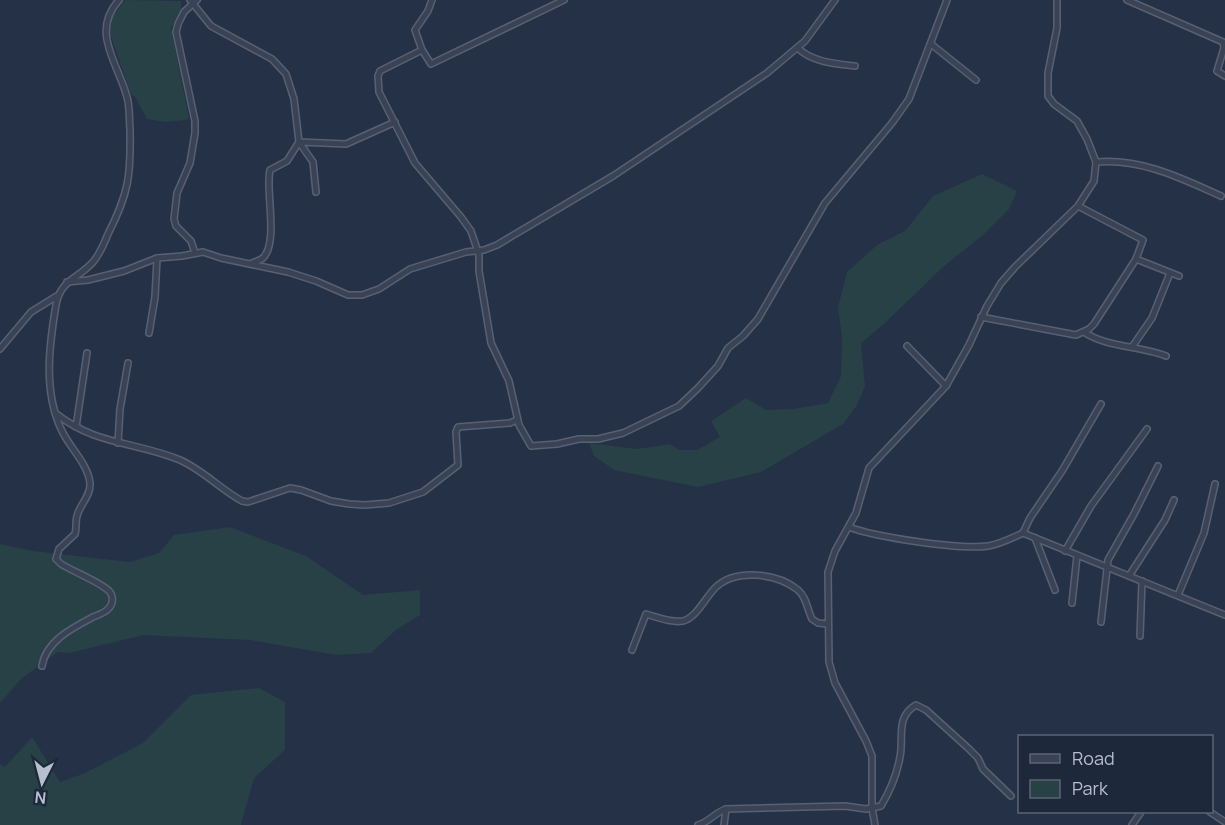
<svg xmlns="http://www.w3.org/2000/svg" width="1225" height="825" font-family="Manrope,sans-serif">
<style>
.green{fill:#274147}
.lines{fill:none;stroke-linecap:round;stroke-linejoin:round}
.minor-casing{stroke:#586173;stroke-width:8}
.minor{stroke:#3a4355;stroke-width:5}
</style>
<rect width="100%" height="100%" fill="#253146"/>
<g class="green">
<polygon points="125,0 181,1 181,10 171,28 189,118 187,120 165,122 147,119 135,97 131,94 109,31 111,19"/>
<polygon points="982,174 1017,191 1009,209 983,235 943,267 885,323 861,343 865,386 857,405 843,424 761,472 698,487 614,470 594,456 589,443 637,449 670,444 679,450 697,450 720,437 711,421 746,398 766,410 793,409 828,403 841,376 842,338 838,307 847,272 877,245 905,231 933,196"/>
<polygon points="230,527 306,556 363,595 420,590 420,615 396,630 371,653 336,655 250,640 143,635 70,653 58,652 22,678 0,703 0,544 33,551 130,562 159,553 174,535"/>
<polygon points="259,688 285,702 285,750 254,778 241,825 0,825 0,764 5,767 32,737 60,782 85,773 143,743 191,695"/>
</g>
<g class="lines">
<g class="minor-casing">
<g id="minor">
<path d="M190 0 211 26 272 59 286 74 294 99 299 142 287 161 270 170C265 189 279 242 263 258 259 261 254 262 250 264"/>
<polyline points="432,0 428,11 415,30 422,50 431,64 564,0"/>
<polyline points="1127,0 1223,42 1224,48 1217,71 1225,76"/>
<polyline points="931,44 976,80"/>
<path d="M798 48C811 62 837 64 855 66"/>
<polyline points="422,50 380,71 378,76 379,92 415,163 461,217 471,231 479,255 479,271 491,343 509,381 519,425 531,446 557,444 579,439 598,439 623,433 679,406 698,388 718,366 728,348 743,336 758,319 825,203 892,123 909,99 947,0"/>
<path d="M1096 162C1141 158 1181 178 1221 196"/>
<polyline points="316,192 313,162 299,142 346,144 395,122"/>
<polyline points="195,253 191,241 176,226 174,219 177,193 190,163 195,133 195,121 176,32 178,24 184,12 197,0"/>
<polyline points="1136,259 1179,276"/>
<polyline points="67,282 88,280 124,271 157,258 182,256 203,252 221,258 288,272 316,281 348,295 362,295 379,289 410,269 466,252 484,250 497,245 613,176 767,73 805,41 835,0"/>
<polyline points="981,317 1076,335 1089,329 1094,324 1136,259 1143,240 1078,206"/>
<path d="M1084 332C1105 347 1141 346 1166 356"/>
<polyline points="149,333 155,297 157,258"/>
<polyline points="907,346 946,386"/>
<polyline points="1132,347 1152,318 1170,273"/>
<polyline points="0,349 31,312 57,296"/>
<path d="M55 413C97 446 134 441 180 460 203 470 220 489 242 501L248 502 290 488 301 490 331 501 349 504 365 505 389 503 423 492 458 465 456 432 458 427 510 423 517 420"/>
<polyline points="76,427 87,353"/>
<polyline points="118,443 120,409 128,363"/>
<path d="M849 527C875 537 960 550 988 546 1000 544 1012 538 1023 533L1225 615"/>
<polyline points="1023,533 1030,518 1062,471 1101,404"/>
<polyline points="1035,538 1055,590"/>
<polyline points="1065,551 1091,506 1147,429"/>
<polyline points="1129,576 1165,520 1174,500"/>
<polyline points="1178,595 1204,533 1215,484"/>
<polyline points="1072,603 1077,556"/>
<polyline points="1101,622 1108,560 1134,514 1158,466"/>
<polyline points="1140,636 1142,581"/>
<path d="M632 650 646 614C657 617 671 623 683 621 697 617 705 598 715 588 735 568 777 573 798 590 807 598 807 609 812 619L818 623 828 624"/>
<path d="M42 666C46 641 72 628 93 617 98 615 105 613 109 608 113 604 114 596 109 591 102 583 72 571 61 564L56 559 59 549 75 534C77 528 75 522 77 516 80 504 91 496 90 483 88 464 70 448 62 431 43 392 49 346 56 305 60 280 78 279 93 262 100 254 104 244 108 234 129 193 131 175 130 129 129 118 130 107 127 97 118 63 90 32 119 0"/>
<polyline points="1210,812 1225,822"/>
<path d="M698 825C709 822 716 812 726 809L845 806 866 809 881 806C890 791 897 774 900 757 904 738 895 717 916 705L926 710 968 748 978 758 983 769 1011 796"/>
<polyline points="724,825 726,809"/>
<polyline points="875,825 872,808 872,756 866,741 835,683 829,662 828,572 835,551 856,513 869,468 946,386 969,345 987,306 1001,283 1015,267 1078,206 1094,181 1096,162 1087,139 1077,121 1054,104 1048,96 1048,73 1057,28 1057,0"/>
<polyline points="1132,825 1141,812"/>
</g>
</g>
<use href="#minor" class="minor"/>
</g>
<rect x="1018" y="735" width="195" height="78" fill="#1e283b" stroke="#5b6476" stroke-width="1.5"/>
<rect x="1030" y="754" width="30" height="9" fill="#3a4355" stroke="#5b6476" stroke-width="1.5"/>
<text x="1072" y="765" font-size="18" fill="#b7bfcf">Road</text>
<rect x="1030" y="780" width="30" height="18" fill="#274147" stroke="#5b6476" stroke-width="1.5"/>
<text x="1072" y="795" font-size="18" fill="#b7bfcf">Park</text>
<g transform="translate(42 783) rotate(186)" stroke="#1e283b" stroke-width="4.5" paint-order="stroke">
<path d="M0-4.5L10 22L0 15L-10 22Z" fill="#b7bfcf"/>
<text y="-9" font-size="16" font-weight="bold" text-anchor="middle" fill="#b7bfcf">N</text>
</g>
</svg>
